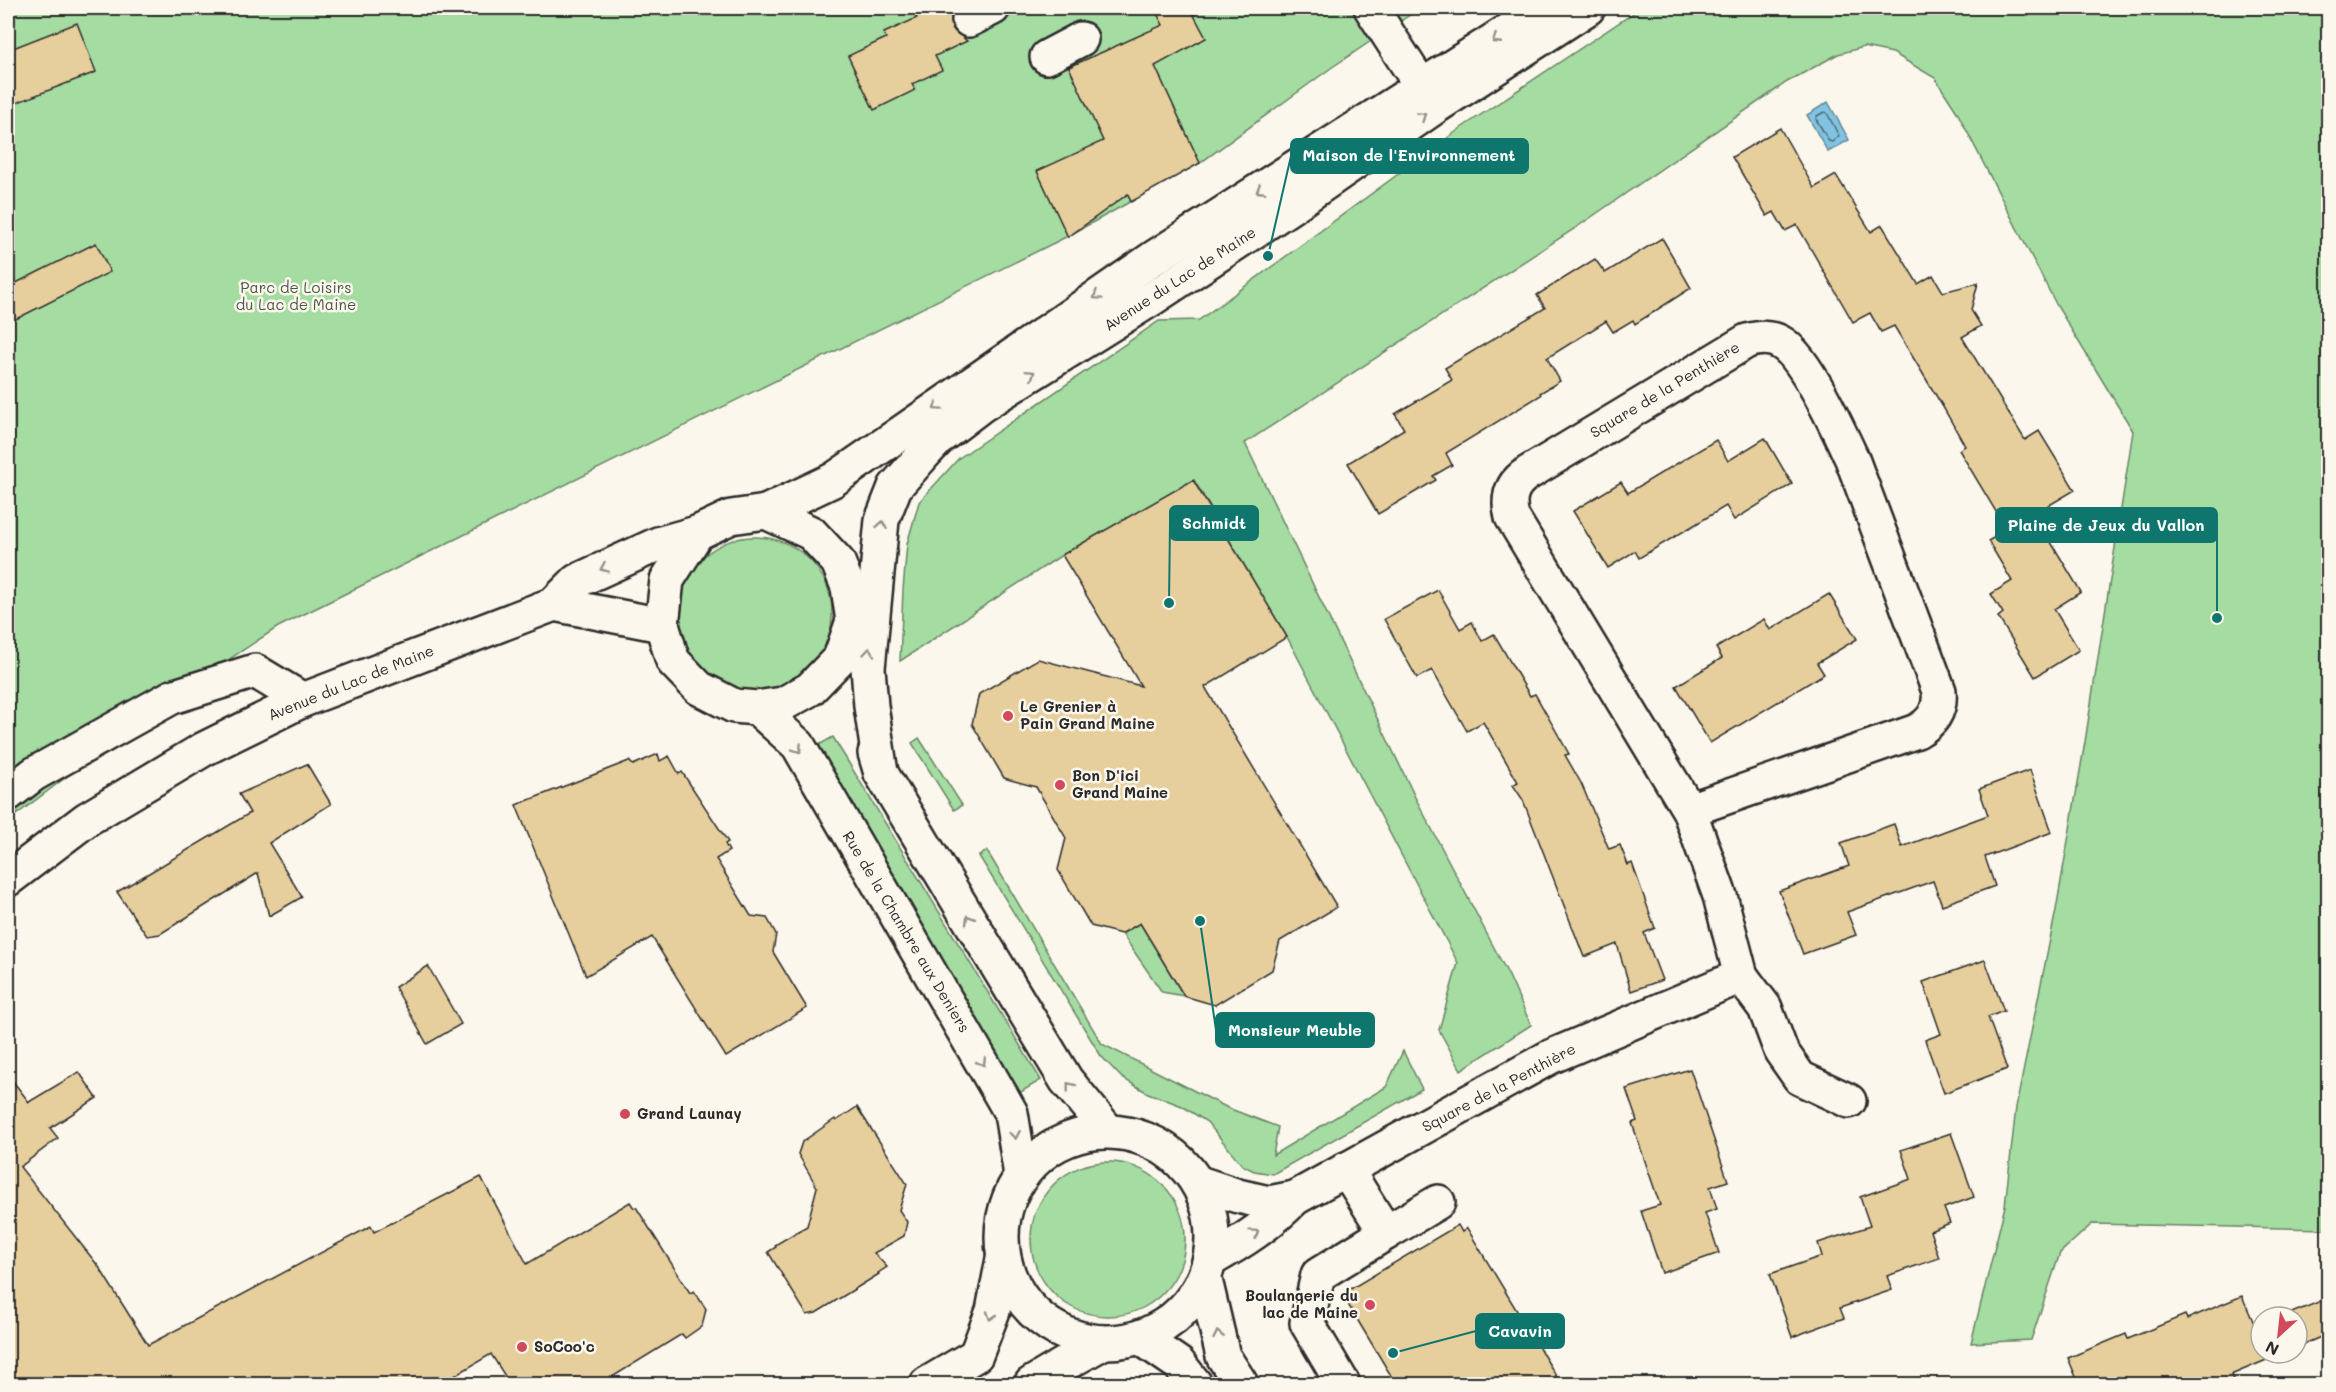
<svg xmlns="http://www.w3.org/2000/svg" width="2336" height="1392" font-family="Mali,sans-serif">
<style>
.green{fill:#a5dca1;stroke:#688466;stroke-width:1.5}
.water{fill:#81c3e1;stroke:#5f8698;stroke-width:1.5}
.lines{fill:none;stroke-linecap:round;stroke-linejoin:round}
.shore{stroke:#4d6874;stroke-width:1.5}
.building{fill:#e7cf9d;stroke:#2b2b2b;stroke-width:1.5}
.minor-casing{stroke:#2b2b2b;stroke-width:38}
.minor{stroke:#fbf7ec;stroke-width:33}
.oneway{stroke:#93918c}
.poi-dot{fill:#d1495b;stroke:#fbf7ec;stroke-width:2}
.labels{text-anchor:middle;stroke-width:5;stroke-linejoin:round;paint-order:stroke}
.street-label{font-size:15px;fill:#2b2b2b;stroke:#fbf7ec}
.park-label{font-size:15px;fill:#4a5748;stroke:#fbf7ec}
.poi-label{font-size:15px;font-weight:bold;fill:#2b2b2b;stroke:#fbf7ec;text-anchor:start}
.leader{fill:none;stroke:#0f766e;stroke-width:2}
.callout-dot{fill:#0f766e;stroke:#fbf7ec;stroke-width:2}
.callout{fill:#0f766e;stroke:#0f766e;stroke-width:2}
.callout-label{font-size:16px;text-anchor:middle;font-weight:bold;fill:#fff}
</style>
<rect width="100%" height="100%" fill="#fbf7ec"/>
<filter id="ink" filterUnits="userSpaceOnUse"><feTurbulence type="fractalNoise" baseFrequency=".0167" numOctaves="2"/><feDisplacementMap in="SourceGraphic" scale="12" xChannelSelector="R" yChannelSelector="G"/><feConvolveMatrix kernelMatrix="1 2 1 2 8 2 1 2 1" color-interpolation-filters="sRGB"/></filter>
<g filter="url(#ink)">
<g class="green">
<polygon points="8,8 1420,8 1331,68 1200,163 1070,235 278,627 172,697 8,821"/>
<polygon points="1641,8 2328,8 2328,1229 2092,1224 2060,1253 2031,1340 1971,1343 2005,1206 2016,1107 2056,910 2085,742 2133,431 2057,306 1957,112 1935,78 1893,53 1864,47 1838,54 1787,82 1577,227 1245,443 1415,797 1509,976 1531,1025 1461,1070 1439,1030 1458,963 1287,637 1194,480 1062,555 900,661 903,590 907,544 919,502 959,458 1159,321 1199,320 1461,128"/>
<circle cx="755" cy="614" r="77"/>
<polygon points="833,737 1041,1080 1014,1096 808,751"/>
<polygon points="919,738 962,805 954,810 912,743"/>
<polygon points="987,851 1102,1044 1228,1108 1278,1127 1273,1155 1386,1087 1403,1051 1422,1089 1273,1174 1254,1171 1242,1165 1207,1122 1182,1106 1148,1093 1122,1078 1101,1056 979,856"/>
<polygon points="1140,923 1184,996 1162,992 1122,934"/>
<circle cx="1108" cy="1239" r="77"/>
</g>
<polygon class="water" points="1828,102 1849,140 1828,152 1807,115"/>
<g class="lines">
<polygon class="shore" points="1824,112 1827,113 1839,136 1832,142 1829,141 1816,119 1817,116"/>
</g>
<g class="building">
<polygon points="910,8 951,8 952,28 967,41 935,56 942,70 912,84 915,90 874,110 848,56 886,38 884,33 917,18"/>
<polygon points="1154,8 1190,8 1206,38 1155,66 1200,163 1131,202 1128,194 1068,237 1037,171 1103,141 1069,67 1163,25"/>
<polygon points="77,23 96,72 8,106 8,50"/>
<polygon points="1780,128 1814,188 1836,175 1871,232 1882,225 1918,284 1933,275 1943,292 1978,283 1971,310 1981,326 1962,337 2025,440 2039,431 2075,490 2034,514 2081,592 2054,609 2079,650 2035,677 1998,617 2003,613 1991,594 2012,581 1988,541 2007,530 1959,450 1965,446 1943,407 1894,326 1881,332 1870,313 1853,322 1797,225 1785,231 1774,212 1767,216 1732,157"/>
<polygon points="1662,238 1691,288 1635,324 1633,320 1613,332 1606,321 1547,358 1560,381 1540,393 1541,395 1446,453 1452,465 1433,476 1436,480 1378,514 1348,463 1404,429 1395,414 1452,380 1445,368 1545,308 1537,295 1595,259 1605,273"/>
<polygon points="96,243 110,272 8,323 8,287"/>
<polygon points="1765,438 1792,484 1734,520 1726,506 1639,558 1635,551 1608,568 1573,511 1621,482 1628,493 1716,440 1728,461"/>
<polygon points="1193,480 1287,637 1205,687 1337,907 1280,941 1272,970 1215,1005 1184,996 1140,923 1121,934 1091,926 1058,870 1066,838 1036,787 1004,778 972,724 979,694 1038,659 1141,686 1062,555"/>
<polygon points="1438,590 1460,629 1472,622 1482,641 1494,634 1530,696 1535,694 1569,754 1565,755 1581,783 1609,849 1620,845 1628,865 1632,863 1655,928 1644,933 1662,980 1631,991 1617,944 1584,957 1523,800 1513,785 1518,782 1483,722 1467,731 1432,670 1417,678 1384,619"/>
<polygon points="1829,594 1857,639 1817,663 1824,674 1710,743 1676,686 1722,658 1716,648 1764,619 1770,630"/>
<polygon points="658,754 660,761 669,756 679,774 682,772 728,842 725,844 729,851 716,859 751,916 767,918 776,934 773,952 807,1008 726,1057 652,937 586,976 516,805 629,761 633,765"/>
<polygon points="307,764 331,804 269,843 302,897 269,916 258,873 160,934 147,936 117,892 250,813 239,794"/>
<polygon points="2030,770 2052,832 1985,857 1995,886 1942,905 1933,881 1847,912 1856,935 1803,954 1779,891 1849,866 1841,843 1894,824 1902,847 1988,815 1979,789"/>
<polygon points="1985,960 2004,1011 1988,1017 2007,1069 1944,1093 1925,1040 1941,1034 1923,982"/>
<polygon points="428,966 461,1024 427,1044 395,987"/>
<polygon points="1690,1069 1728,1181 1710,1187 1717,1209 1705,1213 1719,1253 1662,1273 1641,1211 1660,1205 1632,1123 1637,1121 1626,1089"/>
<polygon points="79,1072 97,1098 50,1128 58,1138 20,1167 99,1267 148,1345 371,1226 374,1232 481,1177 527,1264 630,1202 634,1208 636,1207 690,1293 694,1291 706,1309 702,1326 685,1338 682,1334 601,1384 510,1384 491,1354 441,1384 8,1384 8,1075 29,1102"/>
<polygon points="857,1107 907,1184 899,1210 907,1222 904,1236 874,1253 887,1267 878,1273 879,1274 816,1313 807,1315 768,1252 776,1247 775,1245 807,1226 817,1187 798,1154 802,1142 835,1119 836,1121"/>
<polygon points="1951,1133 1974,1197 1944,1208 1950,1223 1930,1231 1939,1258 1887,1276 1892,1290 1840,1308 1844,1318 1792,1337 1770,1274 1822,1256 1818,1243 1870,1226 1860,1197 1911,1179 1901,1150"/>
<polygon points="1458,1225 1462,1232 1467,1228 1561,1384 1396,1384 1346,1301 1351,1298 1347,1291"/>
<polygon points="2242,1296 2256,1328 2261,1325 2261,1353 2283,1353 2231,1375 2235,1384 2079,1384 2068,1358 2126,1334 2128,1339 2185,1315 2187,1319"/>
<polygon points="2328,1298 2328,1334 2297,1347 2297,1317 2282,1317"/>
</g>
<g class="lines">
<g class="minor-casing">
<g id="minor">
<polyline points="1371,8 1422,87"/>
<polyline points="969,20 993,8"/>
<polyline points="1047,57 1081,39"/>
<polyline points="766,512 833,480 1152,259 1544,8"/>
<polygon points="766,512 811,533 838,562 848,587 853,621 840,658 810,689 783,704 757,708 734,706 699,688 673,661 662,625 667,580 697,533 731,517"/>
<polyline points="554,604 662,625"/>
<polyline points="757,708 798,745 1002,1097 1011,1113 1021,1175"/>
<polyline points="875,753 881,773 1066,1080 1108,1131"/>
<polyline points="881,773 871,706 868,668 882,520 895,487 924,454 940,437 982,405 1153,298 1295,204 1435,107 1588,8"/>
<polyline points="8,794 34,774 172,697 255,671 303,700"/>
<polyline points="8,879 87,819 204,749 303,700 554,604 577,581 658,544 697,533"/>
<polyline points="1741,976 1765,1008 1781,1051 1800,1078 1849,1101"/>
<circle cx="1107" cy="1237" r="105"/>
<polyline points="1346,1169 1386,1233 1438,1202"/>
<polyline points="1199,1183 1238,1196 1269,1203 1295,1198"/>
<path d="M1210 1260C1242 1242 1270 1224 1295 1198L1550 1057 1741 976 1720 896 1689 810 1512 517C1507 498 1511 484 1528 473L1747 341C1759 338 1771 336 1783 344 1807 360 1839 431 1852 459L1939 691C1941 710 1933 722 1917 731L1689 810"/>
<polyline points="1205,1280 1223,1356 1241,1384"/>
<polyline points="1141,1338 1179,1364 1195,1384"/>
<polyline points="927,1384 976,1355 993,1311 1003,1259"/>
<polyline points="1031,1384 1061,1366 1102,1343"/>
<polyline points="1343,1384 1307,1323 1318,1275 1386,1233"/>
</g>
</g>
<use href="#minor" class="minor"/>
</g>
<defs><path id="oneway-chevron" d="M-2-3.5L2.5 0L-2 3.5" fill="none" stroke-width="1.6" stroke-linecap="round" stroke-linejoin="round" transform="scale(1.5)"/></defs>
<g class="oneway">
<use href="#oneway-chevron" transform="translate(1496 40) rotate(147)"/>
<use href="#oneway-chevron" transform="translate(1422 116) rotate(-35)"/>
<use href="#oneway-chevron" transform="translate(1260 190) rotate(148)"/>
<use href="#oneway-chevron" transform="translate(1097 296) rotate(146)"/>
<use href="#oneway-chevron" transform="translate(1031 374) rotate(-32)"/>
<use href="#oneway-chevron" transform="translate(937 407) rotate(145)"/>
<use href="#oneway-chevron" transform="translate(882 525) rotate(-80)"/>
<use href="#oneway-chevron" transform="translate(604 568) rotate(156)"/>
<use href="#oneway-chevron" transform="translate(869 652) rotate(-85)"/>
<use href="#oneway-chevron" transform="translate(798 749) rotate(55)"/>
<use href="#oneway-chevron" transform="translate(969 919) rotate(-121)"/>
<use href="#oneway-chevron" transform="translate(982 1062) rotate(60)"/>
<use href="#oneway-chevron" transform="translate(1070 1086) rotate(-128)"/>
<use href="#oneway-chevron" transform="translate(1015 1135) rotate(80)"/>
<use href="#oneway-chevron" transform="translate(1255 1233) rotate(-35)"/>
<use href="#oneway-chevron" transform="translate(991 1316) rotate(109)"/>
<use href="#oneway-chevron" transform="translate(1218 1335) rotate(-102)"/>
</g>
</g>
<g class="poi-dot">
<circle cx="1008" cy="716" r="6"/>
<circle cx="1060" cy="785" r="6"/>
<circle cx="625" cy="1114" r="6"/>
<circle cx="1370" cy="1305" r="6"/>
<circle cx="522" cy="1347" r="6"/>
</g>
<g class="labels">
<g class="street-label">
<text transform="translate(1180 279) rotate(-33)" y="5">Avenue du Lac de Maine</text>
<text transform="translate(1665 390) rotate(-31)" y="5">Square de la Penthière</text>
<text transform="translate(351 683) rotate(-22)" y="5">Avenue du Lac de Maine</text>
<text transform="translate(906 932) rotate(59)" y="5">Rue de la Chambre aux Deniers</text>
<text transform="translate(1499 1088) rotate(-28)" y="5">Square de la Penthière</text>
</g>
<g class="park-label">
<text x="296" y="293">Parc de Loisirs<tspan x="296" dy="17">du Lac de Maine</tspan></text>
</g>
<g class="poi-label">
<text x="1020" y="712">Le Grenier à<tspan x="1020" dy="17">Pain Grand Maine</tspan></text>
<text x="1072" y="781">Bon D'ici<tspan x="1072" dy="17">Grand Maine</tspan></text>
<text x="637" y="1119">Grand Launay</text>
<text x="1358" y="1301" text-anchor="end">Boulangerie du<tspan x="1358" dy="17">lac de Maine</tspan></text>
<text x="534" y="1352">SoCoo'c</text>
</g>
</g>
<path class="leader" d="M1268 256L1291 156M1169 603L1170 523M2217 618L2217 525M1200 921L1216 1030M1393 1353L1476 1331"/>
<g class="callout-dot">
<circle cx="1268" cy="256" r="6"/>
<circle cx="1169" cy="603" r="6"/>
<circle cx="2217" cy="618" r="6"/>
<circle cx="1200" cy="921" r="6"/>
<circle cx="1393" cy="1353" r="6"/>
</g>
<g class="callout">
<rect x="1291" y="139" width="237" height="34" rx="6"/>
<rect x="1170" y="506" width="88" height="34" rx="6"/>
<rect x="1996" y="508" width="221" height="34" rx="6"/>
<rect x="1216" y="1013" width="158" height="34" rx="6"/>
<rect x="1476" y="1314" width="88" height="34" rx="6"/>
</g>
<g class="callout-label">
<text x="1409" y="161">Maison de l'Environnement</text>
<text x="1214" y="529">Schmidt</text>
<text x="2106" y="531">Plaine de Jeux du Vallon</text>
<text x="1295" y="1036">Monsieur Meuble</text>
<text x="1520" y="1337">Cavavin</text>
</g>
<rect width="2336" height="1392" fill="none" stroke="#fbf7ec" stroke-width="30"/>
<rect x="15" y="15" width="2306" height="1362" fill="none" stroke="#2b2b2b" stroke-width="2" filter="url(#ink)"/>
<g transform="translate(2279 1335) rotate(207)"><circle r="28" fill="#fbf7ec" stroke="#a8a59f" stroke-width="1.5"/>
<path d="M0-4.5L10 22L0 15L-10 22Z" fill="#d1495b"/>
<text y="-9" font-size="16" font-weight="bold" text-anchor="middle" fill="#2b2b2b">N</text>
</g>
</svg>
